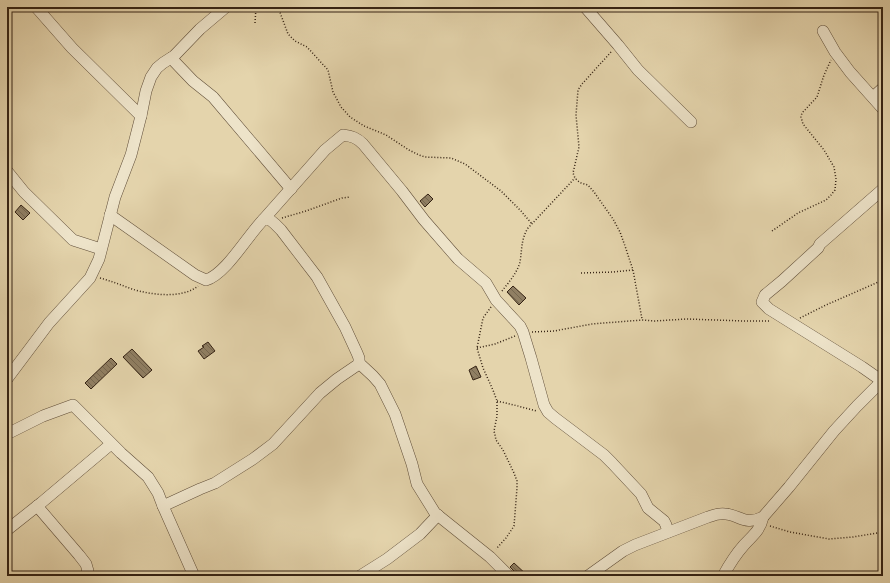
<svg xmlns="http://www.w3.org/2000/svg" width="890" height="583" font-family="'IM FELL DW Pica',serif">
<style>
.building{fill:url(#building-back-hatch);stroke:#352314}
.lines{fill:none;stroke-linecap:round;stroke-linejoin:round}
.minor-casing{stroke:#614f3a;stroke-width:12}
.path{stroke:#352314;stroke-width:1.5;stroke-dasharray:1 2;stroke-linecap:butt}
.minor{stroke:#ede3c9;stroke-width:11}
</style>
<defs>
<pattern id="building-back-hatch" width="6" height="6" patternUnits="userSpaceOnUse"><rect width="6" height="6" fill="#907f63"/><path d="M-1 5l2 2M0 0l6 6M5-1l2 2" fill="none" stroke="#766850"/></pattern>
</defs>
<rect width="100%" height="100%" fill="#e4d4ac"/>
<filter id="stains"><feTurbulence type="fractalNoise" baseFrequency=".005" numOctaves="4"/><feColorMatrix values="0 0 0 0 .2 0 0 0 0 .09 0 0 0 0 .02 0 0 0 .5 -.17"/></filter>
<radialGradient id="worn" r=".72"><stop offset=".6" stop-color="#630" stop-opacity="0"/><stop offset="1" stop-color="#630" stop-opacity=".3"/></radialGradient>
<g class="building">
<polygon points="428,194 433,199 425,207 420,201"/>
<polygon points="21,205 30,213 23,220 15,212"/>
<polygon points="513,286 526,298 519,305 507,292"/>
<polygon points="208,342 215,351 204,359 198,351 204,347 202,346"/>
<polygon points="132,349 152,370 143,378 123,357"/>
<polygon points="111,358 117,364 91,389 85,383"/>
<polygon points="476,366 481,377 473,380 469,370"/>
<polygon points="514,563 528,576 517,576 516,575 514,571 510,567"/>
</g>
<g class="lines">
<g class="minor-casing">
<g id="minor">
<polyline points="36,7 72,48 141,116"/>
<polyline points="585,7 618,45 638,70 691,122"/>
<polyline points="823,31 835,52 850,72 883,109"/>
<polyline points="171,58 193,81 213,97 291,189"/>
<polyline points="873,97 883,88"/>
<polyline points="7,171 24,192 73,240 101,249"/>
<path d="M263 220 325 150 343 135C352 136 357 138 363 144L402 191 424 220 458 259 486 283 496 300 520 326 523 332 531 358 544 405 548 412 555 418 604 455 612 463 641 494 648 508 664 521 666 525 668 532"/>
<polyline points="359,363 373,376 380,384 395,414 412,464 417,484 435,513 490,557 509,576"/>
<polyline points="7,379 49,323 90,278 99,259 115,197 131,155 141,116 146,91 151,77 157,68 163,63 174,56 200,29 226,7"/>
<polyline points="882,381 862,367 769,309 762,302 765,295 782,281 818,248 820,244 883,189"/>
<path d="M7 434 43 416 73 405 121 453 148 477 158 493 163 506 200 489 215 483 253 459 273 444 320 393 337 379 359 364V358L357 353 345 327 317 277 281 230 275 224 269 219H266L263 220C248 235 226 274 206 280L195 275 110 215"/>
<polyline points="37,506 79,555 86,564 88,571 85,576"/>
<polyline points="163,506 194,576"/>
<polyline points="7,530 41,503 111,444"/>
<polyline points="360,576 387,559 420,534 438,515"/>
<path d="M588 576 623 551 635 545 708 517C712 516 716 514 720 514 738 512 743 527 763 517L789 487 834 431 857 406 883 380"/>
<path d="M723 576C729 565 736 554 744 545 753 535 760 531 763 517"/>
</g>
</g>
<g class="path">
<polyline points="278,7 288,34 295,41 307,47 328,70 333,92 341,107 350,117 364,126 379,132 386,135 409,150 419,155 425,157 451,158 465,164 501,191 521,211 532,224"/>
<polyline points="255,23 256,7"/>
<polyline points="611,52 582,84 578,90 576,115 579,147 573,173 575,178 578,181 581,183 588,185 594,192 613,219 620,232 625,246 633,270 642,319"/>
<polyline points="282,218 306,211 342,198 350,197"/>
<polyline points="772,231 798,213 826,200 831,195 835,190 836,179 834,167 824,150 803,124 801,117 802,113 817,97 824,75 831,60"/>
<polyline points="581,273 613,272 633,270"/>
<path d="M100 278C111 281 121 285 132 289 151 295 182 299 198 286"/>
<path d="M502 291C509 282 517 273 520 262 522 250 521 239 528 228L575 178"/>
<polyline points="491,307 483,318 477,348 483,368 493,390 497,401 497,416 494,431 495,435 496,440 503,450 514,473 517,481 517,488 514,526 506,538 496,549"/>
<polyline points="800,318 826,305 883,280"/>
<polyline points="532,332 554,331 592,324 642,320 655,321 687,319 744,321 771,321"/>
<polyline points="477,348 495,344 515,336"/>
<polyline points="497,401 514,405 537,411"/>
<polyline points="770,526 790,532 829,539 853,537 883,532"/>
</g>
<use href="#minor" class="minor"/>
</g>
<rect width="890" height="583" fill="none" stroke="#e4d4ac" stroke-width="24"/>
<rect x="8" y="8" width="874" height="567" fill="none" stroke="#352314" stroke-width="2"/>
<rect x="12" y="12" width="866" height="559" fill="none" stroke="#352314"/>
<rect width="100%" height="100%" filter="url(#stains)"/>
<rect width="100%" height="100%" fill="url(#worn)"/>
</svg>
